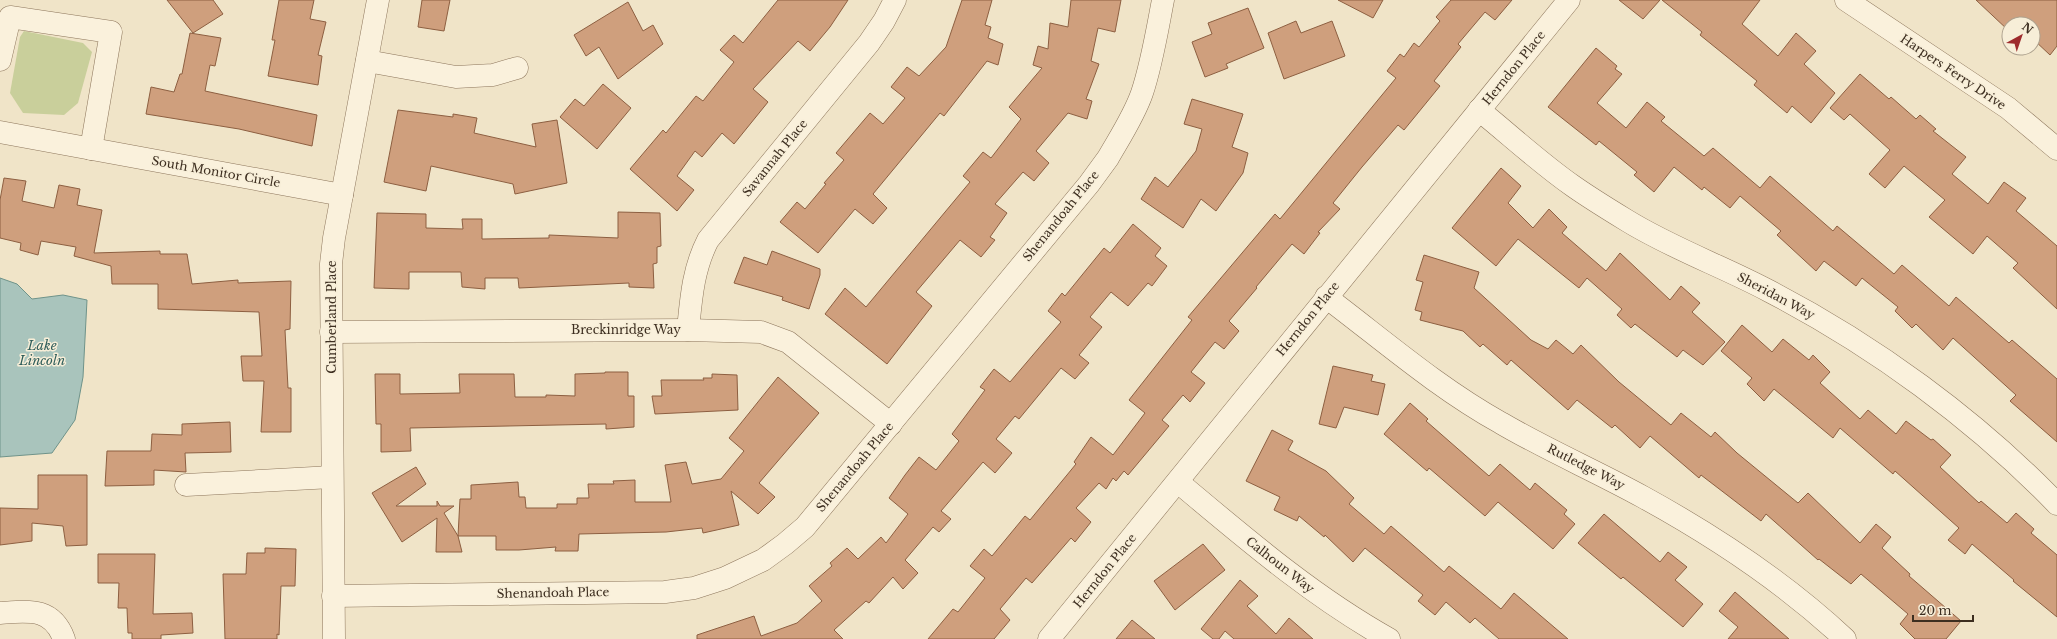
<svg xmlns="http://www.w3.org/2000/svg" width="2057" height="639" font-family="'Libre Baskerville',serif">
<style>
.green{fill:#c9cf9b}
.water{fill:#a9c4bc;stroke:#6f938a}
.building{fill:#cf9f7d;stroke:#8d5f41}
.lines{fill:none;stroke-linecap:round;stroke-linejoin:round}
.minor-casing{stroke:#8d765c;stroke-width:23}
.minor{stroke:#faf1dc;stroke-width:22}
.labels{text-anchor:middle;stroke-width:3;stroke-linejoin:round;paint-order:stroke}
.street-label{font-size:12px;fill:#3d2e20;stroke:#f7eed8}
.water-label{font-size:13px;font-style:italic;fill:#2f5d5a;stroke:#f7eed8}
</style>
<rect width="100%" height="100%" fill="#f0e4c8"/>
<polygon class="green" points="24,31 83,43 92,52 78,103 64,115 23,113 10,93 20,37"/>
<polygon class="water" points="0,278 17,284 32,299 63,295 87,300 83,377 75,420 52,453 0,457"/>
<g class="building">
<polygon points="167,0 213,0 223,14 193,33"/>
<polygon points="279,0 314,0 310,19 326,22 318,55 322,56 318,85 268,76 275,40 272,40"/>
<polygon points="422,0 450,0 444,31 418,27"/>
<polygon points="778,0 848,0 830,27 810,51 798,41 753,89 768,102 734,144 722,133 702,157 695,151 677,176 694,190 677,211 630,169 663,130 666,133 696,96 703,101 734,62 720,50 734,35 743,43"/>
<polygon points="962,0 992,0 985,25 991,27 988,38 1003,44 998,65 987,61 944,116 940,113 873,194 887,208 873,224 855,209 818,253 780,222 797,202 805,209 826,184 824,183 844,160 836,153 870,113 883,124 905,98 891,87 907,67 919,76 946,47"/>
<polygon points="1071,0 1121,0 1115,32 1098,28 1091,61 1099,64 1086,99 1092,101 1087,119 1068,113 1036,151 1049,163 1034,181 1023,172 995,204 1007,213 990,237 995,240 981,257 960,240 916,292 932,306 887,364 825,314 845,288 866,307 970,182 963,176 983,152 991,158 1021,119 1009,107 1042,68 1033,65 1038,46 1048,49 1050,23 1068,27"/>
<polygon points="1338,0 1383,0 1373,18"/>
<polygon points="1451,0 1512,0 1495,20 1485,12 1458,44 1461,47 1434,81 1440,86 1404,130 1398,125 1362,167 1333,203 1340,209 1318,232 1320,233 1304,254 1292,244 1256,287 1257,288 1229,321 1239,331 1224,349 1215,342 1191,372 1205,383 1190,402 1183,395 1162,420 1169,426 1128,475 1124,471 1116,481 1113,478 1106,489 1099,483 1076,508 1091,522 1075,542 1071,538 1032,583 1026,578 1000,609 1010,620 994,639 928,639 953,609 958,612 985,578 970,566 984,549 992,556 1025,516 1030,520 1076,464 1074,462 1091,437 1113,455 1145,413 1129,400 1192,320 1188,317 1275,214 1280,219 1396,78 1387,71 1400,54 1404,57 1414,43 1419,47 1440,21 1436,17"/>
<polygon points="1619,0 1660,0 1643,19"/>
<polygon points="1662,0 1760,0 1742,24 1778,56 1796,33 1816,51 1804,64 1835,93 1811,123 1792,106 1787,113 1754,85 1757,81 1700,35 1702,32"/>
<polygon points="1976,0 2057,0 2057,46 2050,55 2033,39 2033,24 2009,24 2009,31"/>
<polygon points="628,2 643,31 653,25 663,44 618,79 599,47 586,56 574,35"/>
<polygon points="1248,8 1264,48 1226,64 1228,68 1205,77 1192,42 1212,34 1208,23"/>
<polygon points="1296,21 1301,33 1332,21 1345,56 1284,79 1268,33"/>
<polygon points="190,33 221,38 215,66 210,65 205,91 317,115 312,146 239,129 146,114 151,87 174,92 180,74 182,74"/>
<polygon points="1596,48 1617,66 1615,69 1622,74 1597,103 1626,128 1647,102 1665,117 1661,121 1704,156 1713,148 1760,188 1770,176 1833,231 1837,226 1894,274 1902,265 1949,306 1956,297 2009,343 2012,340 2057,379 2057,442 2010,401 2016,395 1953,338 1943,350 1916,324 1912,328 1895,311 1898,307 1862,278 1856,286 1824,261 1816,271 1777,235 1781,231 1740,196 1730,208 1704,187 1702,190 1674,167 1654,192 1634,175 1637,172 1599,141 1596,145 1548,107"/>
<polygon points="1860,74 1889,99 1891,97 1916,119 1920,115 1936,129 1933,131 1966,157 1952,174 1988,204 2004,182 2026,198 2016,211 2057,246 2057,309 2013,268 2018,263 1987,236 1973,254 1929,217 1945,200 1904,166 1885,188 1869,174 1890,150 1850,114 1844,120 1830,108"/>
<polygon points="603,84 631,108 597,149 560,117 575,99 584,106"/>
<polygon points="1192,99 1243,114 1232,147 1248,153 1243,173 1216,211 1201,199 1183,228 1141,199 1155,177 1168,187 1196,151 1202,129 1184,124"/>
<polygon points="398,110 453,117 453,114 477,118 474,133 536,147 532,124 557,120 567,183 515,194 513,184 431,166 426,191 384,182"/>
<polygon points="1501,168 1521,186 1508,203 1533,228 1549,209 1567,227 1562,233 1606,271 1620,253 1670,300 1681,286 1700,303 1692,312 1725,342 1703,365 1683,350 1677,357 1635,324 1631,328 1617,315 1622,309 1587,278 1579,288 1518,239 1496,266 1452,228"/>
<polygon points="4,178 26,181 22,201 54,208 59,185 80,189 77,205 102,210 94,253 160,251 160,254 187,254 192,284 238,280 238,283 291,281 290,329 285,330 288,388 291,388 291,432 261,432 264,381 243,381 241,356 262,356 259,312 158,309 158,284 112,284 111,266 74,256 76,247 41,241 38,255 20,250 21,243 0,238 0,200"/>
<polygon points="618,212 660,213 661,246 657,247 657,263 653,264 654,288 629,287 629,283 519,288 518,278 485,278 485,289 462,287 461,272 409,272 409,289 374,288 377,213 426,214 426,228 463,229 462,219 482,219 482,239 549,238 549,235 618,238"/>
<polygon points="1133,224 1161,248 1155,256 1167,266 1152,286 1148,283 1128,306 1111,292 1090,317 1102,327 1079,355 1089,363 1075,379 1061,368 1019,419 1015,416 996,439 1012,453 995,473 983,462 941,511 951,519 939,532 933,527 905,560 918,573 903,589 893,577 869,603 866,601 834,630 843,639 697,639 697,635 754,616 761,636 797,623 822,601 809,586 832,566 830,563 847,548 858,559 881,537 886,543 908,514 889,498 905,475 919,457 936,470 959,441 952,434 985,390 980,387 994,369 1010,382 1061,322 1048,311 1062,293 1065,296 1104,248 1110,253"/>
<polygon points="772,251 820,269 820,275 809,309 782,300 783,297 734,283 744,257 767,265"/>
<polygon points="1424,255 1479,272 1474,288 1531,340 1548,349 1556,340 1573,354 1581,345 1619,382 1671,425 1681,413 1711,437 1715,432 1737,453 1798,503 1808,493 1860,543 1876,524 1891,537 1882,548 1910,574 1909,576 1961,621 1946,639 1915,639 1900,624 1908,614 1861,574 1851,584 1819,559 1818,560 1766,514 1761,521 1701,475 1699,478 1650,436 1640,448 1615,425 1612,428 1577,400 1568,410 1511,360 1507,365 1483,344 1480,347 1463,331 1420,320 1422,312 1415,310 1423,282 1416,280"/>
<polygon points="1742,325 1772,352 1783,339 1809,360 1813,355 1830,372 1820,383 1860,419 1868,410 1896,434 1906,421 1931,440 1933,439 1951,455 1940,467 1979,503 1981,501 2007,523 2016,513 2034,529 2031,533 2057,555 2057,617 2013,581 2014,580 1972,544 1965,554 1948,540 1959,528 1895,471 1893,474 1840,428 1833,438 1774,389 1764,401 1747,384 1752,378 1721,351"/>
<polygon points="1333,366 1373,375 1371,381 1385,384 1378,415 1344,407 1336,428 1319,424"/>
<polygon points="605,372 628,372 628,396 634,396 634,427 606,429 606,424 410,428 411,451 381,452 381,424 376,424 375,374 400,374 400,394 460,393 459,374 514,374 515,397 546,397 546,395 575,396 575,374 605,373"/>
<polygon points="712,374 737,375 738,410 655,414 652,396 662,396 661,380 704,380 703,378 712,378"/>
<polygon points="778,377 819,413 759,483 775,497 758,514 731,491 739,525 703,533 702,528 666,532 579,534 578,551 555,551 556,547 519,550 496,550 496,536 458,536 462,552 436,552 437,518 402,542 372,493 416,467 426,484 396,506 437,506 437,501 440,506 454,506 444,513 458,536 460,499 471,499 471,485 518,482 519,497 525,497 526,508 557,508 557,504 577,504 577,498 589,498 588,484 614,484 613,481 635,480 635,502 671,502 665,465 686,462 692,484 721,479 744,451 729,438"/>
<polygon points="1410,403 1428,419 1426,421 1489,476 1500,464 1530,490 1535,483 1567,510 1564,514 1575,524 1553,549 1498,502 1485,516 1429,468 1427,471 1384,434"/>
<polygon points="230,422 231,452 185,453 186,472 154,470 154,485 105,486 107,451 151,451 152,434 182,435 182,424"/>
<polygon points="1272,430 1293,441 1288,450 1326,471 1354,498 1349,504 1384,534 1391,526 1444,572 1449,566 1501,609 1514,593 1568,639 1499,639 1475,618 1470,623 1446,602 1435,615 1418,601 1423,595 1365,548 1353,562 1325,535 1324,537 1299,516 1297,521 1274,510 1280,497 1246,481"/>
<polygon points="38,475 87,475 87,545 66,546 63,526 32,523 32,541 0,545 0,508 38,509"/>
<polygon points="1604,514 1660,562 1668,552 1687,567 1675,580 1703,604 1683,627 1623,577 1621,579 1578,543"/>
<polygon points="1203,544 1225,570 1175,610 1154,581"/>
<polygon points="265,548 296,549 295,586 281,586 279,635 277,634 277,639 225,639 223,574 246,574 247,553 265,553"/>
<polygon points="98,554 155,554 153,614 192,613 193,633 161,635 161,639 132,639 132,633 128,633 127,608 118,608 119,583 98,583"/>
<polygon points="1240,580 1258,596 1247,606 1276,634 1289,618 1313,639 1234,639 1225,631 1219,639 1213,639 1201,629"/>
<polygon points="1735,592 1789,639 1728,639 1738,627 1719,611"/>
<polygon points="1132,620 1155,639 1116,639"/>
</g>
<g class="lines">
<g class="minor-casing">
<g id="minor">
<polyline points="1846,0 2008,108 2057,149"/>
<polyline points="0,60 10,17 111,32 91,149"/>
<polyline points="367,61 456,77 493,75 517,68"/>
<path d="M1479 110C1510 135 1540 163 1573 186 1590 198 1608 209 1626 220 1671 248 1722 266 1769 291 1873 345 1975 419 2057 504"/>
<polyline points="0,132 342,195"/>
<path d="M1326 297C1383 340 1438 388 1501 423 1547 450 1596 471 1643 497 1716 537 1784 582 1845 639"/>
<path d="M688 330C691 299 693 269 708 240L869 43 884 21 895 0"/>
<polyline points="331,332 688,330 761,332 788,342 891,424"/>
<path d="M1178 482C1245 538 1312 596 1389 639"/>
<polyline points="186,485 332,477"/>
<path d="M333 596 665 592 694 588 725 578 763 560 785 544 805 527 1089 184 1108 158C1120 137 1134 116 1142 93 1152 63 1157 31 1163 0"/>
<path d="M0 613C29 611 52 607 64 639"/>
<polyline points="334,639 331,264 334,238 378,0"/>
<polyline points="1049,639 1569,0"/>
</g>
</g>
<use href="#minor" class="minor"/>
</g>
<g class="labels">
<g class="street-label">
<text transform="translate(1514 68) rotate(-51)" y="4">Herndon Place</text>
<text transform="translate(1953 72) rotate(34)" y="4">Harpers Ferry Drive</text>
<text transform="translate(775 158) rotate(-51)" y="4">Savannah Place</text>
<text transform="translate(216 172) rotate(10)" y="4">South Monitor Circle</text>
<text transform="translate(1061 216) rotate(-51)" y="4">Shenandoah Place</text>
<text transform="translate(1776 296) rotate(28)" y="4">Sheridan Way</text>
<text transform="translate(332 317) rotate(-90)" y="4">Cumberland Place</text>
<text transform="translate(1308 319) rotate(-51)" y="4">Herndon Place</text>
<text x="626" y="334">Breckinridge Way</text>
<text transform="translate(855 467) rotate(-50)" y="4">Shenandoah Place</text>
<text transform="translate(1586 467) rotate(27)" y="4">Rutledge Way</text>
<text transform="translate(1280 565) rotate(38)" y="4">Calhoun Way</text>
<text transform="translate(1105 571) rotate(-51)" y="4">Herndon Place</text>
<text transform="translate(553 593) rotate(-1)" y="4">Shenandoah Place</text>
</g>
<g class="water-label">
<text x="42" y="350">Lake<tspan x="42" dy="15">Lincoln</tspan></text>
</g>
</g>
<g transform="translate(2021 36) rotate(40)"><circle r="19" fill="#f7eed8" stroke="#ada18e"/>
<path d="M0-3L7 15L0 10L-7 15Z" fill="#9e2a2b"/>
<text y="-6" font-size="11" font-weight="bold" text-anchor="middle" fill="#3d2e20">N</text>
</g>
<path d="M1913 615v6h60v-6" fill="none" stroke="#3d2e20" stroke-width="2"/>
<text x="1919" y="615" font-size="12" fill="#3d2e20" stroke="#f7eed8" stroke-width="3" paint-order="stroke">20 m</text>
</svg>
